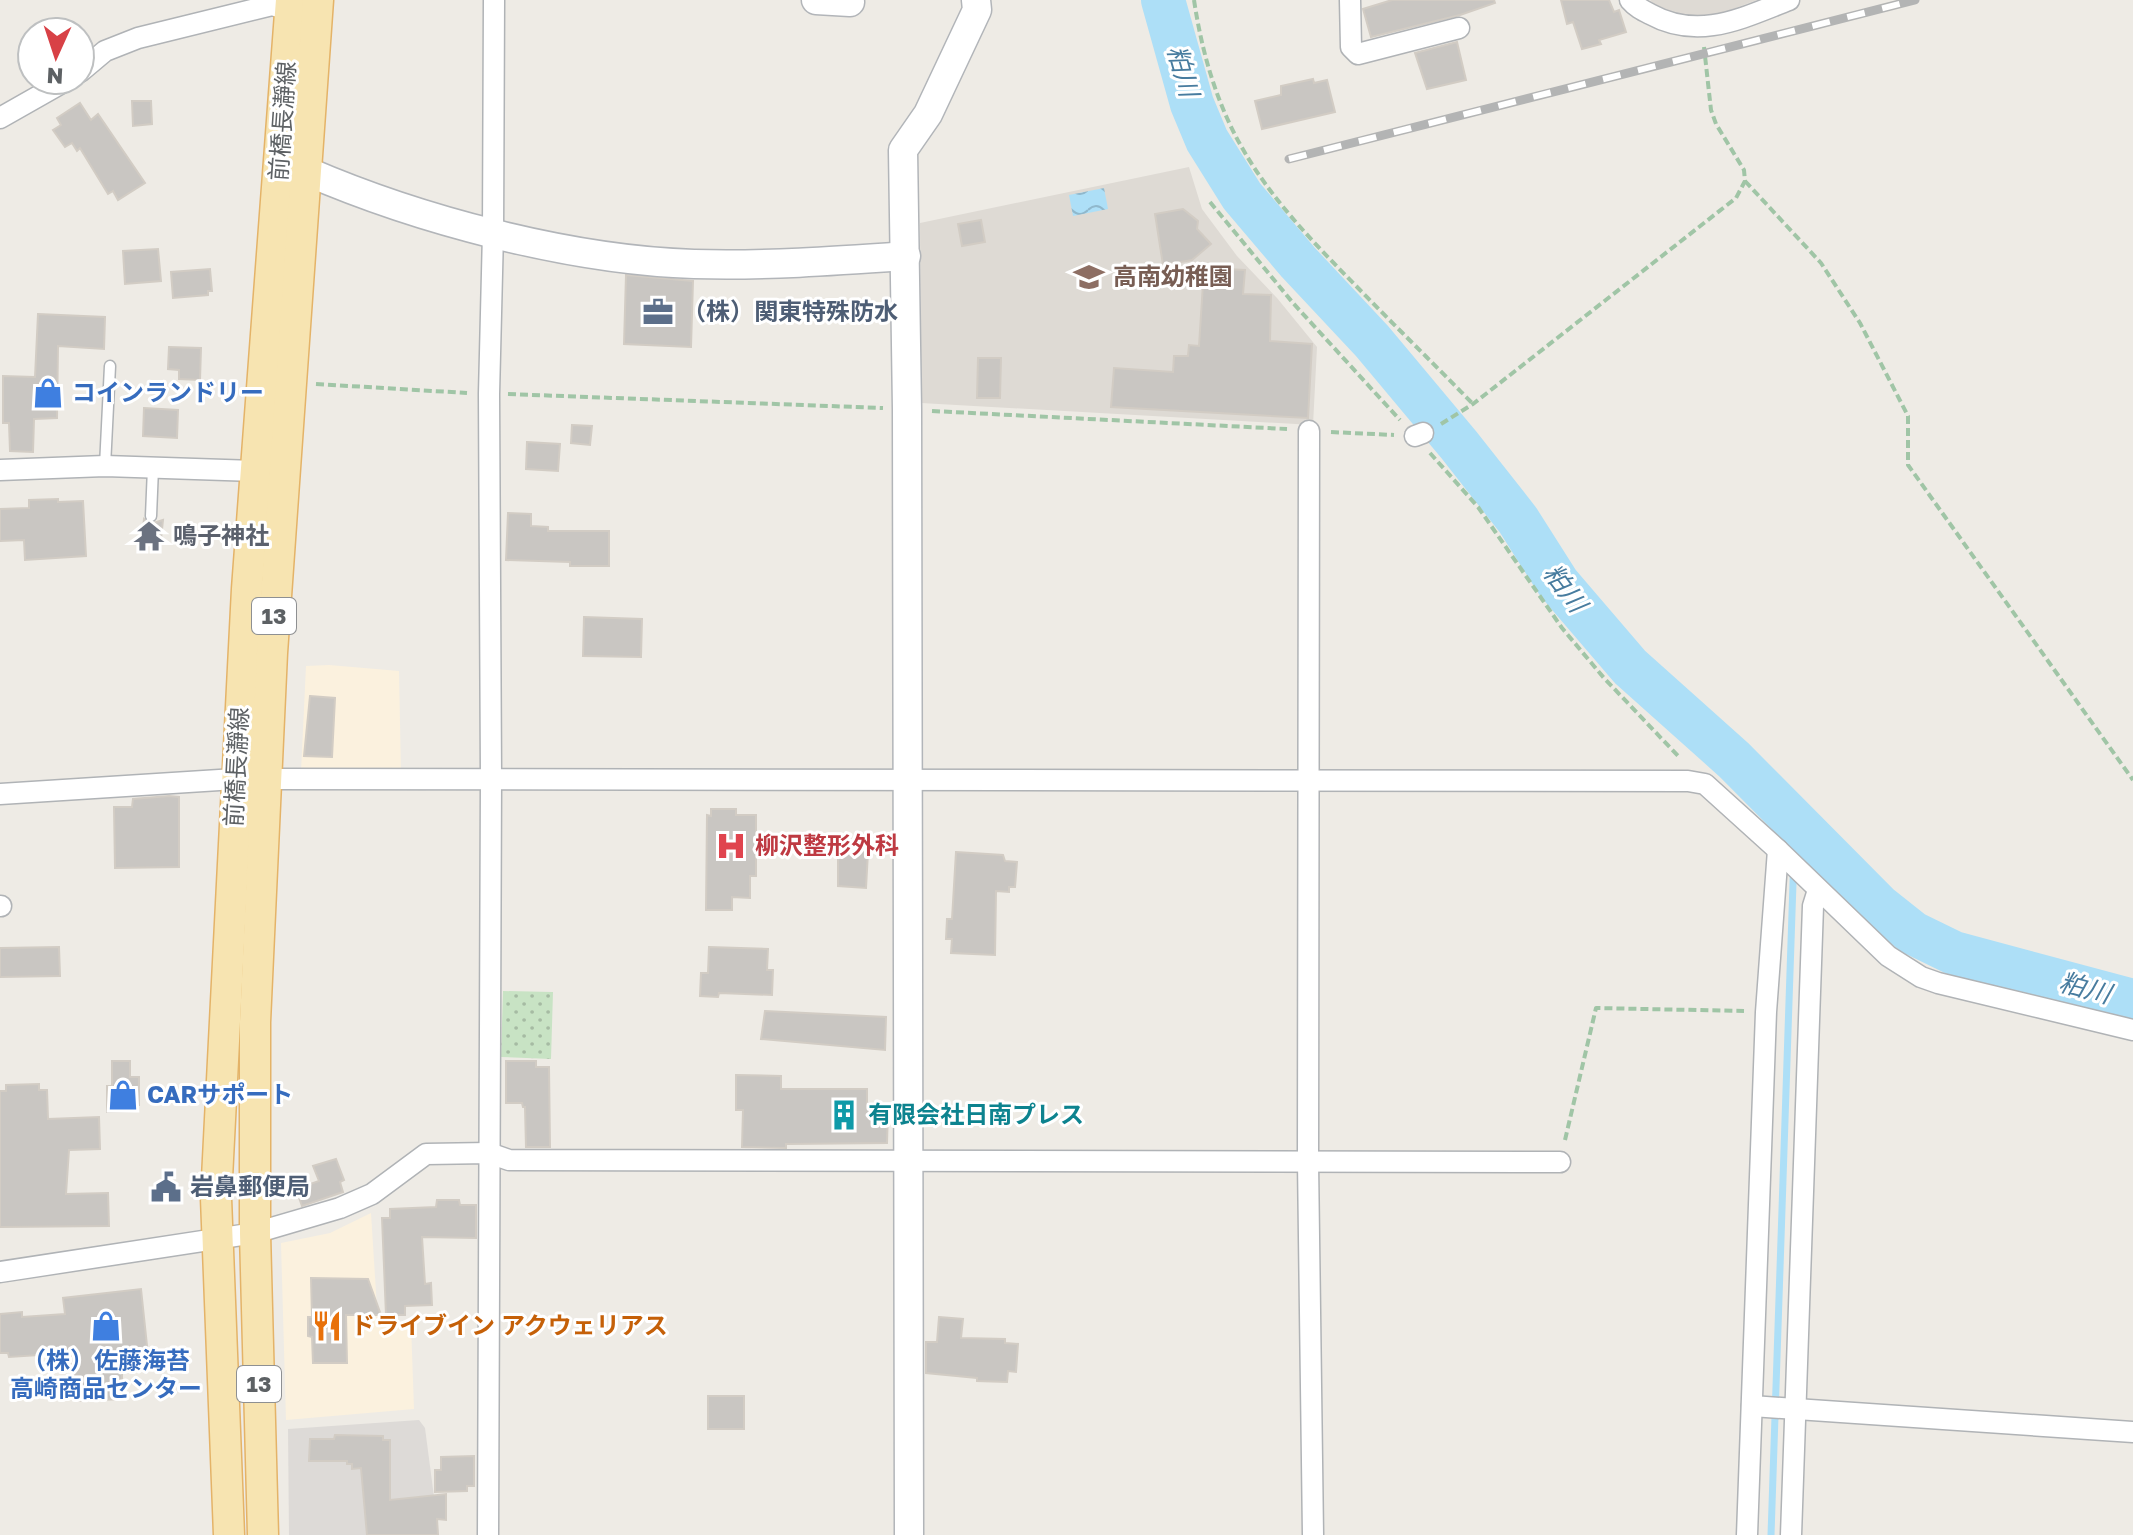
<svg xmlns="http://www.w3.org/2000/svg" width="2133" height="1535" font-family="'Golos Text','Noto Sans JP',sans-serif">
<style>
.commercial{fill:#fbf1de}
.industrial{fill:#dddad7}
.education{fill:#dedad4}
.garden{fill:url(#garden-dots)}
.water{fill:url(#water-waves)}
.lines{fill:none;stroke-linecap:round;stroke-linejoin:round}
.stream{stroke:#addff7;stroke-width:7}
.river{stroke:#addff7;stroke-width:44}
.building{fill:#c9c6c2;stroke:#d2ccc4;stroke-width:2}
.lane-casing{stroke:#b0b3b6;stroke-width:13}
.street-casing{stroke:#b0b3b6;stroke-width:23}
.secondary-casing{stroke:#b2b5b9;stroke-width:31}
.primary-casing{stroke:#e4b368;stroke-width:33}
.path{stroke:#a0c5a6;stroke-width:4;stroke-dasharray:8 4;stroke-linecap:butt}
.lane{stroke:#fff;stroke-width:10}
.street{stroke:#fff;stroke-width:20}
.secondary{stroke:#fff;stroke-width:28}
.primary{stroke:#f7e4b1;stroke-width:30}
.rail-casing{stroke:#b3b4b4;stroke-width:9}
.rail{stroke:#fff;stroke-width:6;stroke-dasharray:18;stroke-linecap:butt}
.labels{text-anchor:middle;stroke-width:6;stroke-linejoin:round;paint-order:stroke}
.shield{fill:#fff;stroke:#8e9092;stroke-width:2}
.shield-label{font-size:22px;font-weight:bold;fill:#5d6164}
.street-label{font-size:24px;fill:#5d6164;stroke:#fff}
.education-label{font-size:24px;font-weight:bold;fill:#785e54;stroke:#fff;text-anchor:start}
.service-label{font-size:24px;font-weight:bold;fill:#4e5e75;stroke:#fff;text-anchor:start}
.shop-label{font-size:24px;font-weight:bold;fill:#366cbe;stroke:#fff;text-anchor:start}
.worship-label{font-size:24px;font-weight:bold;fill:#5b616d;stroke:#fff;text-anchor:start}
.health-label{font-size:24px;font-weight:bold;fill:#be3a42;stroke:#fff;text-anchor:start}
.culture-label{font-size:24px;font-weight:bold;fill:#0d838f;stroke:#fff;text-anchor:start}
.food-label{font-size:24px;font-weight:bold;fill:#c56008;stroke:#fff;text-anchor:start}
.water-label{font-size:26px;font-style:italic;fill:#477c9f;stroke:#fff}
</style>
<defs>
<pattern id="garden-dots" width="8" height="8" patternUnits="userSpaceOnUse" patternTransform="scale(2)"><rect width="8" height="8" fill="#c8e3c4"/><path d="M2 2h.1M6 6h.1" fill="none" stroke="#a6bba3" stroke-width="1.8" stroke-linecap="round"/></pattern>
<pattern id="water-waves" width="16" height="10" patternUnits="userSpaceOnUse" patternTransform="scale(2)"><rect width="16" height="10" fill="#addff7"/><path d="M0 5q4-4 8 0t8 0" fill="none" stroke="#90b8cc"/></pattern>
</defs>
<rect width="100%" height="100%" fill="#eeebe5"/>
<g class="commercial">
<polygon points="329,665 399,671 401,774 301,772 306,666"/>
<polygon points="371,1213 378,1324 411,1324 414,1409 286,1420 281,1243 330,1233"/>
</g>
<polygon class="industrial" points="419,1420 425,1428 439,1535 289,1535 288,1429"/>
<g class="education">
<polygon points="1650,0 1757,0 1714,16 1679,17 1659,9"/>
<polygon points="1189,167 1202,209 1237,256 1277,298 1317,347 1313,425 921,403 920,223"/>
</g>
<polygon class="garden" points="503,991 553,992 551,1059 501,1057"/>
<polygon class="water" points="1104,188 1108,209 1073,216 1069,195"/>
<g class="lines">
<polyline class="stream" points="1771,1535 1795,824"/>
<polyline class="river" points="1163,0 1192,104 1207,140 1242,196 1298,262 1372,341 1459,445 1518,520 1558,583 1630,667 1734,760 1879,906 1913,933 1954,953 2133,1001"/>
</g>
<g class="building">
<polygon points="1392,0 1494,0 1495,3 1460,15 1371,37 1363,9"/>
<polygon points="1561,0 1609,0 1614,12 1619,10 1626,32 1599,40 1601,44 1582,49 1573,22 1567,24"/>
<polygon points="1457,42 1466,80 1427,89 1415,53"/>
<polygon points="1313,79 1314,83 1327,80 1335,112 1262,129 1255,101 1281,95 1281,86"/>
<polygon points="132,101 151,101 152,124 133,126"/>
<polygon points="80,103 91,120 98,114 145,183 118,200 113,191 108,194 80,148 77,151 72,143 65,147 53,130 61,125 57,118"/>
<polygon points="1183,209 1198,221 1197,229 1211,244 1192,260 1163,265 1155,214"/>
<polygon points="981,220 985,242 962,246 958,224"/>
<polygon points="158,249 161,281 125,284 123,251"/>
<polygon points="1204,268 1245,270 1243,294 1271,295 1270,341 1312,344 1308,418 1111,407 1114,368 1173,372 1174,356 1188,356 1189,345 1199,346"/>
<polygon points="210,269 212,291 208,291 208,295 173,298 171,272"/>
<polygon points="626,275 693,281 691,347 624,344"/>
<polygon points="38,314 105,317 104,349 58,346 57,418 34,419 33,452 10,451 9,423 3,423 3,376 35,377"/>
<polygon points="169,347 201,348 200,380 179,379 179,370 168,369"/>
<polygon points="978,358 1001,358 1000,398 977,398"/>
<polygon points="144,408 178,410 177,438 143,436"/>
<polygon points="572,425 592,426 590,445 571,443"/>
<polygon points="527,442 560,444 558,471 526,469"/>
<polygon points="58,499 58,502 83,501 86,556 25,560 24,540 0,541 0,509 29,508 29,500"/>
<polygon points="508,513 531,514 531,526 548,527 548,531 609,531 609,566 570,566 570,562 506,560"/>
<polygon points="144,519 150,524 163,520 161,539 142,537"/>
<polygon points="584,617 642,619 641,657 583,656"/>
<polygon points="310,696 335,698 332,757 304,756"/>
<polygon points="169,796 179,797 179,867 115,868 114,807 132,807 133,799"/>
<polygon points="711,809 736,809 736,815 756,815 756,876 750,876 750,898 732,897 732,910 706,910 707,815 711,816"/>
<polygon points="842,844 864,845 864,851 868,852 866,888 838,886 838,850 843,851"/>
<polygon points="956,852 1003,855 1005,861 1017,862 1015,887 1009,887 1009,892 996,891 995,955 951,953 952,939 946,939 947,919 952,919"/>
<polygon points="59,947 60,976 0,977 0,948"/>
<polygon points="709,947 768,949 767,970 773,970 772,995 719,993 718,997 700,996 701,973 708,973"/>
<polygon points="765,1011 886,1017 885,1050 761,1039"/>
<polygon points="112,1061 130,1061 130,1077 139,1077 139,1105 134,1105 134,1111 107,1112 107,1086 112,1086"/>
<polygon points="506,1061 536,1061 536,1067 549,1067 550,1147 526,1147 525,1107 523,1107 522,1103 506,1103"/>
<polygon points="736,1075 781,1076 781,1089 867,1089 867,1103 878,1103 878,1109 888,1109 887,1143 786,1144 786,1148 742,1147 743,1110 736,1110"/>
<polygon points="39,1084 39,1090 47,1090 48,1119 99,1117 100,1149 69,1150 66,1194 108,1193 109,1226 0,1227 0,1091 6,1091 6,1085"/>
<polygon points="336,1159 344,1180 340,1182 343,1192 302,1206 296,1189 319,1181 313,1166"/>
<polygon points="437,1200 459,1200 460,1205 476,1205 476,1238 422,1237 425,1284 431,1283 432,1305 405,1306 405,1315 386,1315 382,1218 390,1218 390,1209 436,1207"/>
<polygon points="311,1278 368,1279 381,1315 346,1315 347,1363 313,1363 312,1337 308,1336 308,1317 312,1317"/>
<polygon points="141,1289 148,1355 130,1356 130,1366 122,1367 122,1399 75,1401 74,1371 72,1371 70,1353 9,1357 8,1353 0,1353 0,1314 22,1312 22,1317 65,1314 63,1298"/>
<polygon points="939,1317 963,1319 961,1338 1005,1339 1005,1343 1018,1344 1016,1372 1008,1371 1007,1382 977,1381 977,1378 926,1373 926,1342 937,1342"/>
<rect x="708" y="1396" width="36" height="33"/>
<polygon points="335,1435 383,1436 383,1440 390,1440 390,1500 446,1494 446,1520 437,1519 438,1535 367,1535 361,1468 352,1469 352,1464 347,1464 347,1461 309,1461 310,1439 334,1439"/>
<polygon points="474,1456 474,1486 467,1486 467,1491 435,1492 435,1470 441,1470 441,1457"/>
</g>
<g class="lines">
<g class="lane-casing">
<g id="lane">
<polyline points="105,466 110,366"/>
<polyline points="151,516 153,468"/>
</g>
</g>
<g class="street-casing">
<g id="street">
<polyline points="1350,0 1351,47 1358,54 1459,28"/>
<path d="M1630 0C1636 7 1642 10 1650 14 1699 41 1742 18 1789 0"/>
<polyline points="80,72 105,51 138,38 272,5 290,10"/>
<polyline points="0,118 67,80"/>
<polyline points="1309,431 1308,1162 1313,1535"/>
<polyline points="1415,436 1423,433"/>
<polyline points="0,470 105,466 255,471"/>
<polyline points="266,779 1688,781 1705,784 1778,850 1888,956 1921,977 1938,983 2133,1030"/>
<polyline points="0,794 235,779"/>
<polyline points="0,906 1,906"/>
<polyline points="0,1272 255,1233 340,1208 372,1194 426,1154 489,1153 509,1160 1560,1162"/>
<polyline points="1752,1406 2133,1432"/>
<polyline points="488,1535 491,779 489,394 493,233 494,0"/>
<polyline points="1747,1535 1766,1012 1778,850"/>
<polyline points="1791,1535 1813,906 1818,890"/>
</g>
</g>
<g class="secondary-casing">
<g id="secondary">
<polyline points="816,0 850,2"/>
<path d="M306 171C419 220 570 260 694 264 765 266 835 261 906 256"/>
<polyline points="909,1535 907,409 903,150 928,114 977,10 976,0"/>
</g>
</g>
<g class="primary-casing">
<g id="primary">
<polyline points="229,1535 216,1198 247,589 291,0"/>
<polyline points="263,1535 255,1233 255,1022 272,653 318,0"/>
</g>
</g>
<g class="path">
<path d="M1194 0C1200 40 1210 80 1227 118 1257 186 1309 238 1361 291 1398 329 1436 366 1473 404"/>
<polyline points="1745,181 1821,263 1860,323 1908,416 1908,465 2133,780"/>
<polyline points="1210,202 1293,303 1400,420"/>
<polyline points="316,384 467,393"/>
<polyline points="508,394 883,408"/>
<polyline points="932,411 1287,429"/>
<polyline points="1441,424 1473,404 1736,198 1745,181 1744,170 1716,124 1711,110 1704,47"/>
<polyline points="1331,432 1394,435"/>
<polyline points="1430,453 1478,507 1562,628 1604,678 1680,758"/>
<polyline points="1565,1140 1596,1008 1744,1011"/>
</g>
<use href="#lane" class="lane"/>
<use href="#street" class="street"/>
<use href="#secondary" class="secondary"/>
<use href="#primary" class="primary"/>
<g class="rail-casing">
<polyline id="rail" points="1289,159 1915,0"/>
</g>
<use href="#rail" class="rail"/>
</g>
<defs>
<g id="school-bare" transform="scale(2.4)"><path d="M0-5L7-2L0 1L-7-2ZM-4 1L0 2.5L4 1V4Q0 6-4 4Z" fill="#8d6e63" stroke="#fff" stroke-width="2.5" paint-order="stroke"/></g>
<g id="office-bare" transform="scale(2.4)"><path d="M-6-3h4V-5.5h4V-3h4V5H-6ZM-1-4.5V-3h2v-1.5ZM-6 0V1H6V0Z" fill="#5c6f8a" stroke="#fff" stroke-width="2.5" paint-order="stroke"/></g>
<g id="shop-bare" transform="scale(2.4)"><path d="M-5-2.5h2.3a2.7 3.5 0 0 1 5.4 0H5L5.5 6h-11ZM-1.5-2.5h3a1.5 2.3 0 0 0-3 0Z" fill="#3f7fe0" stroke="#fff" stroke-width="2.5" paint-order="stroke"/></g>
<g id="temple-bare" transform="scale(2.4)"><path d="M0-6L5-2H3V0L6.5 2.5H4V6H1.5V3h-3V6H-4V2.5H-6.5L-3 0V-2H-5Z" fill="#6b7280" stroke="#fff" stroke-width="2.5" paint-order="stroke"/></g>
<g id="hospital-bare" transform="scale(2.4)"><path d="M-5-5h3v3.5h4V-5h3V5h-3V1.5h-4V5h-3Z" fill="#e0444e" stroke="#fff" stroke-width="2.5" paint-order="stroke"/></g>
<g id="building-bare" transform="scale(2.4)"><path d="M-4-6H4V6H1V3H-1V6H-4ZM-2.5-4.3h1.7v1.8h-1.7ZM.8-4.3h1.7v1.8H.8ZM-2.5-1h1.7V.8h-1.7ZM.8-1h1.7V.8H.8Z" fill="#0f9aa8" stroke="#fff" stroke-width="2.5" paint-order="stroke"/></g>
<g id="civic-bare" transform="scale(2.4)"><path d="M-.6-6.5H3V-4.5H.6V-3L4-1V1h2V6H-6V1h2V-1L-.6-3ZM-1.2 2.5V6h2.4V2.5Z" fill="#5c6f8a" stroke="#fff" stroke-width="2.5" paint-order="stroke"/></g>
<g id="restaurant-bare" transform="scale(2.4)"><path d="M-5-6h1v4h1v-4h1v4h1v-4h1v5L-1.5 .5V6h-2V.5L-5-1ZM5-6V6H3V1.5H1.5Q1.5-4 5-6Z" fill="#e8710a" stroke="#fff" stroke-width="2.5" paint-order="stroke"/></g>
</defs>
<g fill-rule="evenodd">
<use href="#school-bare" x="1089" y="277"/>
<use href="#office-bare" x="658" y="312"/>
<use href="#shop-bare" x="48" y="393"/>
<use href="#temple-bare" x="149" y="536"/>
<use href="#hospital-bare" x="731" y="846"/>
<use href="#shop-bare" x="123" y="1095"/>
<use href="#building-bare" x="844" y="1115"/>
<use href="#civic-bare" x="166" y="1187"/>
<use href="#shop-bare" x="106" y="1326"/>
<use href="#restaurant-bare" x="327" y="1326"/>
</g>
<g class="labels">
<g class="shield">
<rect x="252" y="598" width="44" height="36" rx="6"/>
<rect x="237" y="1366" width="44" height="36" rx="6"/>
</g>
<g class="shield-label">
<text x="274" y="624">13</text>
<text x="259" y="1392">13</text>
</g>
<g class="street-label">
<text transform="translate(283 121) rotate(-86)" y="8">前橋長瀞線</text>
<text transform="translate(237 767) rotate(-87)" y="8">前橋長瀞線</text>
</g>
<g class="education-label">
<text x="1113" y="285">高南幼稚園</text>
</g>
<g class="service-label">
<text x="682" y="320">（株）関東特殊防水</text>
<text x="190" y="1195">岩鼻郵便局</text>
</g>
<g class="shop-label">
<text x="72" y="401">コインランドリー</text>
<text x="147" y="1103">CARサポート</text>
<text x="106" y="1369" text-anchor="middle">（株）佐藤海苔<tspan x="106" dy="28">高崎商品センター</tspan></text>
</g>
<g class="worship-label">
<text x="173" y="544">鳴子神社</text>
</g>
<g class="health-label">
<text x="755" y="854">柳沢整形外科</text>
</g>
<g class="culture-label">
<text x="868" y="1123">有限会社日南プレス</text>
</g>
<g class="food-label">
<text x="351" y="1334">ドライブイン アクウェリアス</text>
</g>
<g class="water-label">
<text transform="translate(1183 71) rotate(74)" y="9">粕川</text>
<text transform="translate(1565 588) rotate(53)" y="9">粕川</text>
<text transform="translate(2085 988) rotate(15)" y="9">粕川</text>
</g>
</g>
<g transform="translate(56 56) rotate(183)"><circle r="38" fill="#ffffff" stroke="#bec0c1" stroke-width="2"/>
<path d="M0-6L14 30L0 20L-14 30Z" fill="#d84146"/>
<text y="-12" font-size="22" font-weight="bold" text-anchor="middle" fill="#5d6164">N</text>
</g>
</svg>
